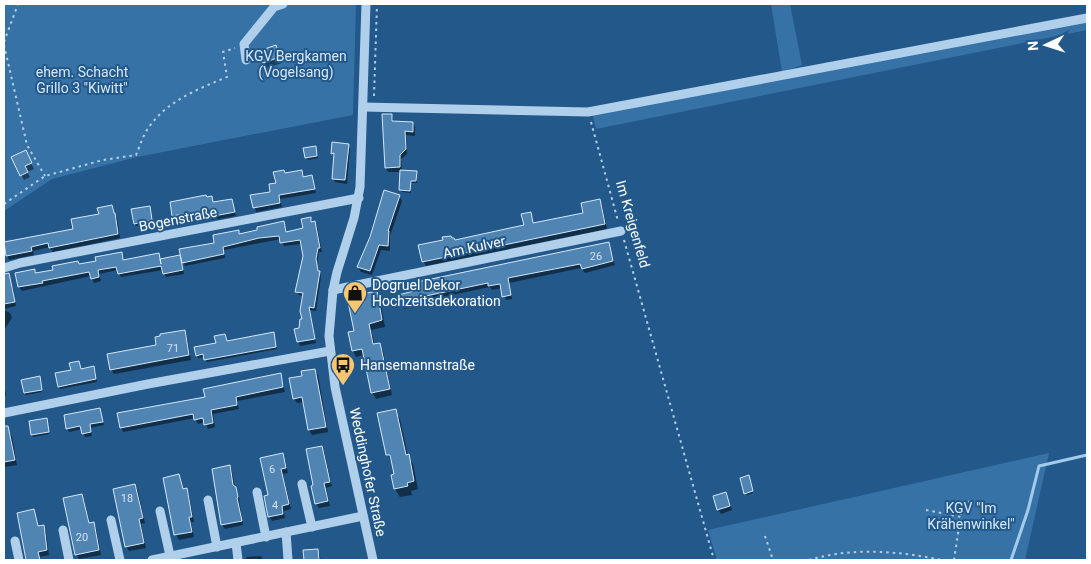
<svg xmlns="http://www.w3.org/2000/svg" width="1091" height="564" font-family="Roboto,sans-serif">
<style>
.green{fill:#3772a7}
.shadow{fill:#0007}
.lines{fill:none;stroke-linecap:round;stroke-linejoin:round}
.stream{stroke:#a4cbeb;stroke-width:3}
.building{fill:#5084b3;stroke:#d5e7f8}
.path{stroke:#b0cfea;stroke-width:2;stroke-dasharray:2.5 4;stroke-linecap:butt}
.minor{stroke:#b0cfea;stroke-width:9}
.labels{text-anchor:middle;stroke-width:4;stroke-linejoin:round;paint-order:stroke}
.number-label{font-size:11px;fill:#d3e0ec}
.park-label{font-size:14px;fill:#d5e7f8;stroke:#23588a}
.street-label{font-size:14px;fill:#fff;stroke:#23588a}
.poi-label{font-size:14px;fill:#fff;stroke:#23588a;text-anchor:start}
</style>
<rect width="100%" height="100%" fill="#23588a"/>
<g class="green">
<polygon points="4,4 356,4 353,115 137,157 52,179 4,211"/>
<polygon points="771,4 790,4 802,65 782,72"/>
<polygon points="1087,21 1087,30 596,129 593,115"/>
<polygon points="1049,453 1025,560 717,560 708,530"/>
</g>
<g class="shadow">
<polygon points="275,46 282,63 267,68 264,62"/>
<polygon points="392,115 394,122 413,123 415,127 415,136 406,135 407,154 401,159 402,171 416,172 417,174 417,183 411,183 411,193 402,192 401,190 401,172 388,172 386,168"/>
<polygon points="348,145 350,149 347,184 335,182 333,178 335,157 332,153"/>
<polygon points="316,148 318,158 308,160 306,157"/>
<polygon points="25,152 34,169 27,172 30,177 24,180 12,157"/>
<polygon points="301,172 304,178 312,177 316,193 280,199 282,207 256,212 252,196 272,193 277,184"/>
<polygon points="399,196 402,201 390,236 390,251 381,250 372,275 361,272 358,267"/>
<polygon points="212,197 214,204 232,200 236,216 212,220 209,213 176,220 174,216 171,203"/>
<polygon points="599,200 602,205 607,229 426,266 423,261 454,241 525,226 530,213 534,224 584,214"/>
<polygon points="111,206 117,218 120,238 53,252 50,247 33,251 34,255 9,260 7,255 74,230 101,215"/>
<polygon points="150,210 153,222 136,226 135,223"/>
<polygon points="310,218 317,226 322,252 319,252 317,264 319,272 321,276 316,311 310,310 316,343 300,346 296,330 300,329 303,320 303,296 299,295 297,292 304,256 302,244 284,246 281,239 224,250 225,258 185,266 183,261 238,231 240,235 259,231 283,223 287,233 304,229"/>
<polygon points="609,244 615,265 585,273 581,268 509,283 512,299 506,300 502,288 492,290 490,287 423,301 423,305 404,309 402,305 400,296"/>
<polygon points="121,254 124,261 158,254 161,260 179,256 182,261 184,274 166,277 163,270 121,277 118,270 99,274 101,281 94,283 91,276 22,291 19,287 34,270 36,274 97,262"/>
<polygon points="10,284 13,288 16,306 4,309 4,285"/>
<polygon points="376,292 380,299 385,327 371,330 375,345 379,345 383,351 392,395 376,399 372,392 364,355 356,357 353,351 356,332"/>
<polygon points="4,310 10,313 12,318 4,330"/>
<polygon points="184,331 187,336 191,360 114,374 111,369 158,346"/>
<polygon points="273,334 277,349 207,362 205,357 198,358 197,355 217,344 225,335 227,342"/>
<polygon points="81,370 95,370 97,382 60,389 59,386"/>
<polygon points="314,370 318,375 328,432 312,435 309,430 304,402 297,403 294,398 304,377"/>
<polygon points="280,374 285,392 237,401 239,409 213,414 215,427 208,429 205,422 198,424 195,418 123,432 121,427"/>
<polygon points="40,380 42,392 26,395 25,393"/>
<polygon points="4,384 6,395 4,396"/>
<polygon points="99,410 104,425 90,428 92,436 85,437 82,429 69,432 67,428"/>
<polygon points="395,411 400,419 408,456 413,464 418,489 411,491 412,495 400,497 395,489 392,476 396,475 392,463 388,455"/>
<polygon points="47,422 49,434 33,437 32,435"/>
<polygon points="9,432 12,437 17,465 4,467 4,433"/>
<polygon points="321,447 324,452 332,486 326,488 330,506 319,508 316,503 315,486"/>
<polygon points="282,455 285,460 288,473 283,474 291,509 284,511 285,518 272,521 269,516 269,496"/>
<polygon points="230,466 232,471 235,487 238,493 243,525 225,529 222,525"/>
<polygon points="179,476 184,490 186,490 189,495 194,522 191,522 194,537 179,540 176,535 164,479"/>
<polygon points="749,479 753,493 747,495 745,493"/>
<polygon points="135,485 138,491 145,523 141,524 146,548 129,551 126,546"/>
<polygon points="726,493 732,510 721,514 718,509"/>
<polygon points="81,495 84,500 90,524 93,523 96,528 101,555 79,559 76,554"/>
<polygon points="34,510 39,528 43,527 46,532 49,555 40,557 41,560 28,560 18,514"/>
<polygon points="318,550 321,560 305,560 304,551"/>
<polygon points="261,556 263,560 247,560 246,557"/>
</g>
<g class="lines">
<polyline class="stream" points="1011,560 1028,510 1039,466 1087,455"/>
</g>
<g class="building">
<polygon points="276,45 280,57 263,63 259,51"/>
<polygon points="382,114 392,114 392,121 413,122 413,132 405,131 406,149 400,155 400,167 385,168"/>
<polygon points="332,142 349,144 345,180 332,179 334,153 331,154"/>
<polygon points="316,146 317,156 305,158 303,148"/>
<polygon points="26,150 32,163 25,166 28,172 20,176 11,157"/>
<polygon points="284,170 285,173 302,170 303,177 312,175 315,189 279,195 280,203 253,208 250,195 270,192 269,184 276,183 273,172"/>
<polygon points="400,170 417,171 416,181 411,181 410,191 399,190"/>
<polygon points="384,190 400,195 388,231 389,231 388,246 379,245 370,271 357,267 370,237"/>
<polygon points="206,195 207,197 212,196 213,202 232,199 235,212 209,217 207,210 172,216 170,202"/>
<polygon points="600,199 605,224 422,262 418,245 443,240 442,237 451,236 452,238 454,238 455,240 524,225 521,214 531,212 533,223 583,213 581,203"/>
<polygon points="112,205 114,213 115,213 118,234 49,248 48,243 31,247 32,251 6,256 4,242 73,229 71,219 99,214 97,208"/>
<polygon points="150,206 152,220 134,224 131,209"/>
<polygon points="311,217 311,222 315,221 320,248 318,248 316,259 318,271 320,271 314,308 309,307 315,339 297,342 294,329 299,328 300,319 302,319 300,311 303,293 295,292 303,256 300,240 280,243 279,236 259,238 223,247 224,254 182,263 179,249 214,243 213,235 239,230 239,234 257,230 257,227 284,221 286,232 303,228 301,219"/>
<polygon points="609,242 613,261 582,269 580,264 508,278 511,295 502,297 500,284 488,286 488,283 421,297 422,300 401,305 398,295 414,291 412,283"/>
<polygon points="122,252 123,260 159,253 161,264 160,259 180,255 183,270 163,274 161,266 118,274 116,267 98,270 99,277 91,279 89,272 42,281 43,283 18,287 15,273 35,269 35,273 53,270 52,266 78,261 79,264 96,261 95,257"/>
<polygon points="9,273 15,302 4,304 4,274"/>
<polygon points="377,291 382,320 369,324 373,344 380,343 390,389 371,393 362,349 352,351 348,332 354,331 347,297"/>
<polygon points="185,330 189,355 110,370 107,354 156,345 155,337 160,336 160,334"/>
<polygon points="274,332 276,347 204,360 203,354 196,356 194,347 216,343 214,336 225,334 227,341"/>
<polygon points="79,361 81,369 94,366 96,379 58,387 55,373 71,370 69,363"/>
<polygon points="315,369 326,427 308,430 302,397 293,399 289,378 302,376 301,371"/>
<polygon points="281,373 283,387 236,397 237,405 211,410 213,423 204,425 203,418 194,420 193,414 120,428 117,413 205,397 203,389"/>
<polygon points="40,376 42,390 24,393 21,380"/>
<polygon points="100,408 103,422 90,424 91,432 82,434 80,426 66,429 64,415"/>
<polygon points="396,409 406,455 409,454 414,481 407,483 408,486 394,489 391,475 394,474 390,455 386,455 377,413"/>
<polygon points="47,418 49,432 31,435 29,421"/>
<polygon points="4,426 8,426 15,460 4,462"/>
<polygon points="322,446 330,482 324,483 328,501 315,504 311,486 313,485 306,449"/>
<polygon points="283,453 286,468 281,469 289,504 282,506 283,514 268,517 264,496 268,495 260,458"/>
<polygon points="230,465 233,485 236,487 238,497 237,498 242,521 221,525 212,469"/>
<polygon points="179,474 183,489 187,488 192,517 189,517 192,532 174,535 163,478"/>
<polygon points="749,475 753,491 744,494 740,478"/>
<polygon points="135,484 143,518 139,519 144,543 125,547 113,489"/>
<polygon points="726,492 730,506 717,510 713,496"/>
<polygon points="82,494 89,523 94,522 99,550 75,555 63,498"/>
<polygon points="34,509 38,526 44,525 47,550 38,552 40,560 26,560 17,513"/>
<polygon points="318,549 319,560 304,560 303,550"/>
</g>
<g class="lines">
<g class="path">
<polyline points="4,42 18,4"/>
<polyline points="4,45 27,145 45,176"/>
<polyline points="374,96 377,4"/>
<polyline points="591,122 618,221"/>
<path d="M4 204 45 176 103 160 136 155C140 146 143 135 149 127 167 101 198 89 227 77L223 52 235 48"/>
<polyline points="624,240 714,560"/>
<polyline points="926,510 961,517"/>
<polyline points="765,536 773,560"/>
<path d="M809 560C852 547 898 551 942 560"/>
<polyline points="954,560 963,501 985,503"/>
</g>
<g class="minor">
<polyline points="366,4 360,187 354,218 337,272 333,290 329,336 335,387 373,560"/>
<polyline points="246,60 244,44 274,7 283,4"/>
<polyline points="363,107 588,112 1087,18"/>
<polyline points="4,268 20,263 359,198"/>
<polyline points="333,290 621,231"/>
<polyline points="4,413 148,384 330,351"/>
<polyline points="302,484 312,527"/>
<polyline points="257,492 266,537"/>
<polyline points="208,500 217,547"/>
<polyline points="160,511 171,560"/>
<polyline points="111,520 120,560"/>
<polyline points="63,530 69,560"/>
<polyline points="286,532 288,560"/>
<polyline points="15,541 19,560"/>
<polyline points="236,543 238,560"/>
<polyline points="152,560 363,516"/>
</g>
</g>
<defs>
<g id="shop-pin" transform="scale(1.25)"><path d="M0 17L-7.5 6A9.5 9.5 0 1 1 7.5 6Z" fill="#f6c673" stroke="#23588a"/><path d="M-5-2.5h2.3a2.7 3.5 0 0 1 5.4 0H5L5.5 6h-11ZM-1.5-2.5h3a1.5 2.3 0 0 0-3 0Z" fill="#111"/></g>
<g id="bus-pin" transform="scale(1.25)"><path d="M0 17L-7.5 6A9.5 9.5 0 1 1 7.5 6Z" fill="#f6c673" stroke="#23588a"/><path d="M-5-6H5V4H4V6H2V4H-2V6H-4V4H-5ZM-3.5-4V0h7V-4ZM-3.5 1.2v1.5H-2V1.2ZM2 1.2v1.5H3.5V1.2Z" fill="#111"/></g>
</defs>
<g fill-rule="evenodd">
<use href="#shop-pin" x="355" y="293"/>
<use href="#bus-pin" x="343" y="365"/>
</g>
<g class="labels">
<g class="number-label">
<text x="596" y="260">26</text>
<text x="173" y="352">71</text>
<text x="272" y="473">6</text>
<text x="127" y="502">18</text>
<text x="275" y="509">4</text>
<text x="82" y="541">20</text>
</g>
<g class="park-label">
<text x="296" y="61">KGV Bergkamen<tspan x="296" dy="16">(Vogelsang)</tspan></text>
<text x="82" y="77">ehem. Schacht<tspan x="82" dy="16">Grillo 3 "Kiwitt"</tspan></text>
<text x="971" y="513">KGV "Im<tspan x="971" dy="16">Krähenwinkel"</tspan></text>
</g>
<g class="street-label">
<text transform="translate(178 219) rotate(-11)" y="5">Bogenstraße</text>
<text transform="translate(633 224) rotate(74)" y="5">Im Kreigenfeld</text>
<text transform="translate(474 247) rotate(-12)" y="5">Am Kulver</text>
<text transform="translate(368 472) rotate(78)" y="5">Weddinghofer Straße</text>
</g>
<g class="poi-label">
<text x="372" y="290">Dogruel Dekor<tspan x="372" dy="16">Hochzeitsdekoration</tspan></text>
<text x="360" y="370">Hansemannstraße</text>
</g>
</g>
<rect width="1091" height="564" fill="none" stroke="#ffffff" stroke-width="10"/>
<g transform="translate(1046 45) rotate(266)" stroke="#23588a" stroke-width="4" paint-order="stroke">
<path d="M0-4L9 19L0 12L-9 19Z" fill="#ffffff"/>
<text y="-8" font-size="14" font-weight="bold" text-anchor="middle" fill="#ffffff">N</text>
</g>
</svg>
